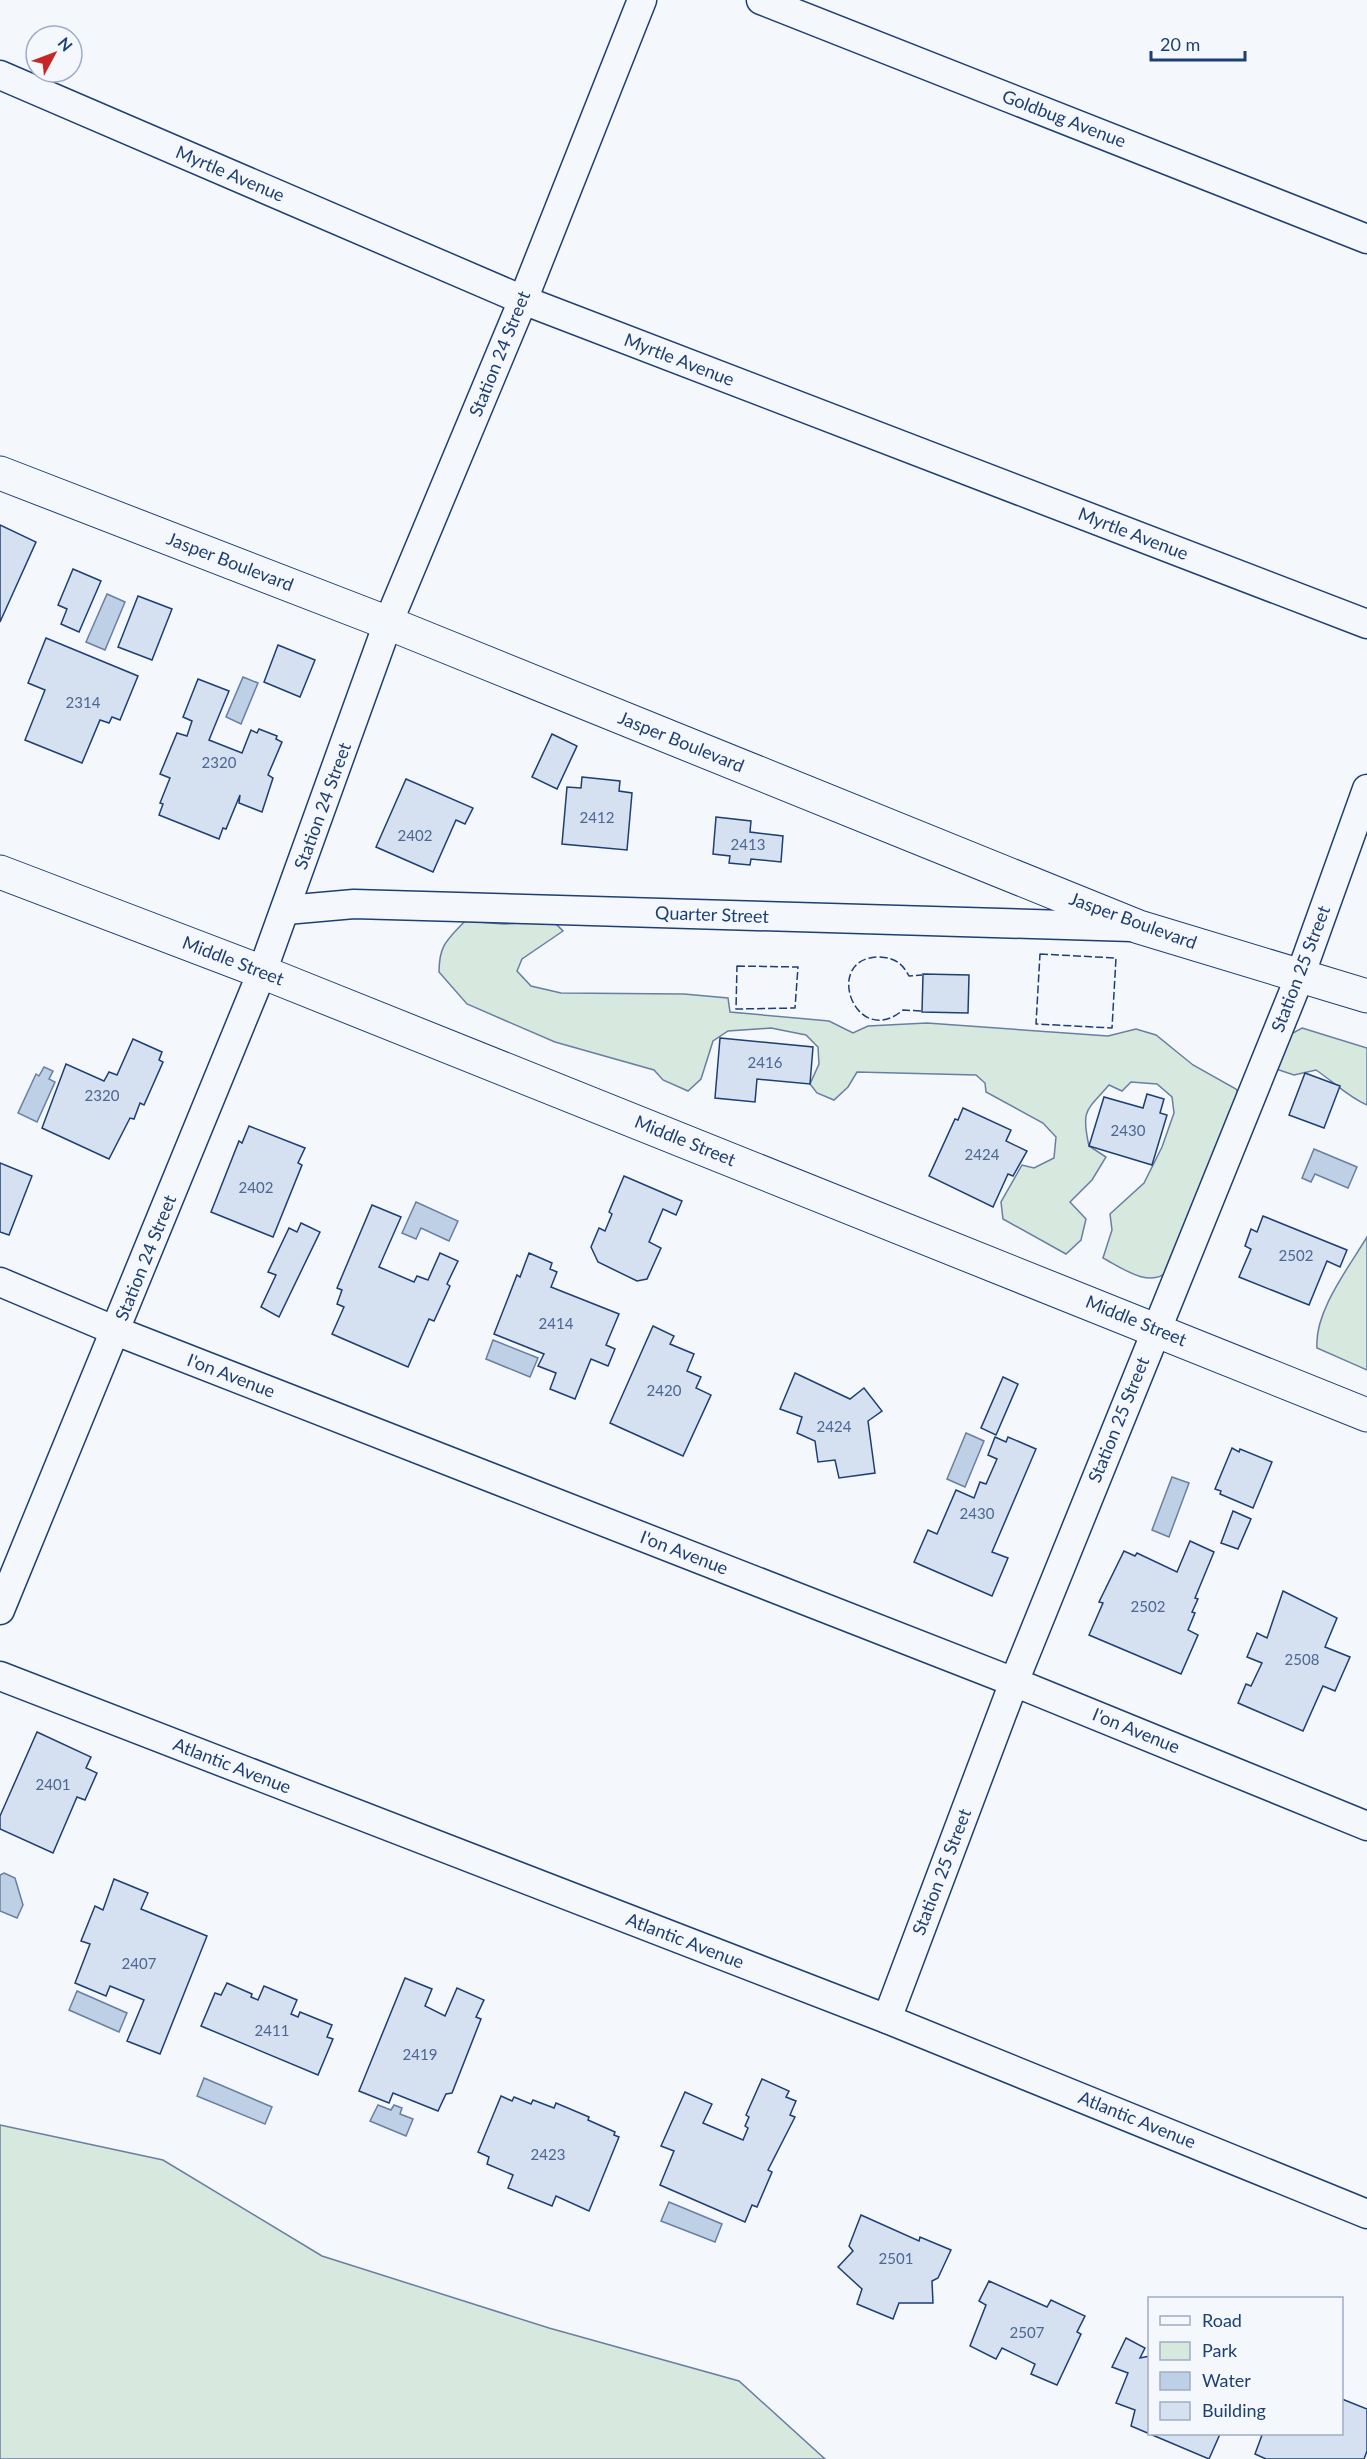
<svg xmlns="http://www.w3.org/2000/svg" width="1367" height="2459" font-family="Lato,sans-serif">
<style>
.green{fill:#d7e8df;stroke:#687fa3;stroke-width:1.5}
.water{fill:#bed0e5;stroke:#687fa3;stroke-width:1.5}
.building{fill:#d5e0f0;stroke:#1d3f73;stroke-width:1.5}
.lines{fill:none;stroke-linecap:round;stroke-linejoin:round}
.minor-casing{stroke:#1d3f73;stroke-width:31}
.tertiary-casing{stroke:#1d3f73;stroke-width:35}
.primary-casing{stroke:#1d3f73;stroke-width:35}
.minor{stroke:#f4f7fb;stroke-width:28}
.tertiary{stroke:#f4f7fb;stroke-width:33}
.primary{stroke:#f4f7fb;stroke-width:33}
.fence{stroke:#1d3f73;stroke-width:1.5;stroke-dasharray:8 3;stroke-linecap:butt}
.labels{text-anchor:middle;stroke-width:4.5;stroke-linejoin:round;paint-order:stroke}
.number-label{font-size:15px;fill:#4b6792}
.street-label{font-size:18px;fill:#1d3f73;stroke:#f4f7fb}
</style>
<rect width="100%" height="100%" fill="#f4f7fb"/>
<g class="green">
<path d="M465 921 504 924 553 921 563 931 522 959 517 971 531 986 561 993 684 994 728 998 730 1012 829 1021 853 1033 868 1026 927 1023 1108 1036 1136 1029 1156 1035 1193 1065 1236 1089 1242 1100 1168 1271C1150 1289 1122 1268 1103 1258L1112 1230 1110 1214 1144 1183 1162 1147 1174 1113 1172 1097 1157 1084 1131 1082 1122 1091 1109 1085C1086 1111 1081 1110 1089 1146L1106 1157 1092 1180 1070 1202 1086 1219 1081 1240 1066 1254 1003 1219 1001 1202 1022 1165 1034 1168 1054 1158 1056 1137 1043 1123 986 1092 985 1083 976 1075 857 1072 848 1087 834 1100 817 1093 810 1084 819 1064 818 1047 806 1035 771 1028 728 1031 713 1041 701 1079 688 1091 663 1080 654 1070 555 1042 467 1004 439 972C439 945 447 940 465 921Z"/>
<path d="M1302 1028 1367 1048V1105C1348 1097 1334 1082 1316 1070L1294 1075 1276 1069 1282 1039Z"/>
<path d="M1367 1237V1370L1317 1348C1314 1312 1349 1267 1367 1237Z"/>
<polygon points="0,2125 163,2160 322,2256 549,2328 739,2381 825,2459 0,2459"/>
</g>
<g class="water">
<polygon points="107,594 125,602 105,650 86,642"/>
<polygon points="243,677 258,683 241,724 226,717"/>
<polygon points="44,1067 53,1071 49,1079 55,1082 37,1122 18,1113 36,1074 39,1076"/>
<polygon points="1314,1149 1357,1167 1348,1188 1315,1174 1311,1182 1302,1178"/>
<polygon points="416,1202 458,1221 449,1241 421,1228 416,1239 402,1233"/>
<polygon points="493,1340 538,1358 530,1377 486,1359"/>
<polygon points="966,1433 984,1441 965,1487 947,1479"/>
<polygon points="1172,1477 1189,1483 1169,1537 1152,1530"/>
<polygon points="4,1873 15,1878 23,1905 17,1918 0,1911 0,1875"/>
<polygon points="77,1991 127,2013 119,2032 69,2010"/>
<polygon points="204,2078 272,2107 265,2124 197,2096"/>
<polygon points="378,2105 391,2110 394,2105 402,2108 400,2114 413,2119 406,2136 370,2121"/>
<polygon points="669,2202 722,2224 715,2242 661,2221"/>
</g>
<g class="building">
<polygon points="0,525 36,542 0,622"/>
<polygon points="73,569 101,581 79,632 61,624 67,609 58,605"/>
<polygon points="138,596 172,609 152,660 118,647"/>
<polygon points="46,638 138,676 120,720 112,717 109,723 100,720 82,763 25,740 45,690 28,683"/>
<polygon points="278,645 315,660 300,697 264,682"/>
<polygon points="198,679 229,691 209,740 242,753 251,730 257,733 259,729 277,736 276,739 282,742 268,775 273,778 262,812 239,803 240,795 226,829 223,828 219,839 159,815 163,804 160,803 170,778 160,774 177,733 187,736 192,721 183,717"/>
<polygon points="552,734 577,746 557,789 532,777"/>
<polygon points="582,777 620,781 619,791 632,793 627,850 562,844 567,787 581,788"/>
<polygon points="406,779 473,808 465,824 456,820 433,872 376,847"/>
<polygon points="716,817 751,821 750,832 783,836 781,862 751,859 750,865 729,863 730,856 713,854"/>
<polygon points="923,974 969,975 968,1013 922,1012"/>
<polygon points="720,1038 813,1047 810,1084 757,1079 755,1102 715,1098"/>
<polygon points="133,1039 162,1052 159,1060 163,1062 144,1105 140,1103 134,1119 130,1118 109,1159 42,1128 66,1064 104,1081 109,1072 117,1075"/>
<polygon points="1305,1073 1340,1086 1324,1128 1289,1115"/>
<polygon points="1147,1094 1164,1099 1160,1113 1167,1115 1152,1165 1089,1146 1104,1097 1143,1108"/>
<polygon points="963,1108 1011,1130 1006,1141 1027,1151 1013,1176 1008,1174 993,1207 929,1176 955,1119 958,1120"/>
<polygon points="249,1126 305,1148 298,1163 302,1165 273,1237 211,1212 239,1141 242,1143"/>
<polygon points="0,1163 32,1176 9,1235 0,1232"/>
<polygon points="624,1176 682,1201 676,1215 663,1209 649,1242 661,1248 647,1279 637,1281 598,1262 591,1247 599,1228 605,1231 612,1214 609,1212"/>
<polygon points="372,1205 401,1217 379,1267 414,1282 417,1276 428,1280 440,1253 458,1261 447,1284 450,1286 434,1321 429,1319 408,1367 332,1334 344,1307 337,1304 342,1290 337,1288"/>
<polygon points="1263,1216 1347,1250 1340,1267 1327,1261 1309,1305 1239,1277 1251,1249 1245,1246 1251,1229 1257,1232"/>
<polygon points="301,1223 320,1232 279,1317 261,1307 276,1275 268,1272 289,1228 297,1232"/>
<polygon points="529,1253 552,1263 550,1269 557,1272 551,1287 619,1314 606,1345 615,1349 608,1366 591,1359 575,1399 550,1389 556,1373 538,1366 544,1354 494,1334 517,1275 520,1277"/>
<polygon points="653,1326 674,1336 670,1344 694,1354 687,1371 701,1377 696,1388 711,1395 683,1456 610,1423"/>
<polygon points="795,1373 850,1399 864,1388 882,1411 868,1421 875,1473 839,1478 835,1460 818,1462 815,1441 797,1433 802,1417 780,1409"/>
<polygon points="1003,1377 1018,1384 996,1435 981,1428"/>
<polygon points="995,1437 1006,1442 1008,1437 1036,1449 992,1552 1008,1558 992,1596 914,1562 928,1530 937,1534 956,1490 974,1498 980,1482 986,1484 997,1459 988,1455"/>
<polygon points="1232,1448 1239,1452 1240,1449 1272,1462 1253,1508 1220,1494 1221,1491 1215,1489"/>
<polygon points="1233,1511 1251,1519 1238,1549 1221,1543"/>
<polygon points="1190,1541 1214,1552 1195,1598 1198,1599 1192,1612 1195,1613 1188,1630 1198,1635 1181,1674 1089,1635 1103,1603 1099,1602 1124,1551 1135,1556 1137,1553 1177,1572"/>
<polygon points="1283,1591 1337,1618 1325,1647 1350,1657 1335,1691 1323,1686 1303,1731 1238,1703 1246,1684 1251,1686 1262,1663 1247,1657 1257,1633 1267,1638"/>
<polygon points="37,1732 91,1757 86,1768 97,1773 85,1800 77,1797 53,1853 0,1829 0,1816"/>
<polygon points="114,1879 148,1893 141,1909 207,1936 160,2054 127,2041 144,2000 110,1986 106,1996 75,1983 90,1944 81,1941 95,1906 103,1910"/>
<polygon points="405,1978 432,1989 425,2006 445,2016 457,1988 484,2000 476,2017 481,2019 452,2093 446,2094 438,2111 393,2093 389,2103 359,2091"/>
<polygon points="227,1983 252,1994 251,1997 258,2000 264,1986 297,2000 291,2014 298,2017 300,2012 332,2025 327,2037 333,2039 318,2075 201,2026 215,1993 221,1995"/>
<polygon points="762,2079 789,2091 786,2097 796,2101 790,2115 795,2117 768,2170 772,2172 757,2207 752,2205 745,2222 660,2185 674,2151 661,2146 685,2092 712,2104 703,2123 743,2140 748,2128 745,2126 749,2117 746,2115"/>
<polygon points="501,2096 512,2101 514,2097 531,2104 533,2100 554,2108 556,2103 589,2117 588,2120 615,2132 614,2135 619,2137 589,2211 556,2196 552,2206 508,2188 513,2175 487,2164 489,2157 478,2152"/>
<polygon points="861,2215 919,2241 920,2237 951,2250 938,2278 932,2281 933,2303 899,2303 893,2319 857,2304 862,2289 838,2267 853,2251 849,2246"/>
<polygon points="989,2281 1047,2307 1051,2300 1085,2316 1077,2332 1081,2334 1057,2385 1031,2374 1035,2364 1002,2348 996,2359 970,2346 986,2305 979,2301"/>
<polygon points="1126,2338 1145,2348 1140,2358 1150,2356 1150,2434 1220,2434 1209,2459 1131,2426 1135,2410 1116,2403 1128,2373 1112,2367"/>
<polygon points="1342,2399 1367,2409 1367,2451 1364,2459 1266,2459 1255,2454 1262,2435 1258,2434 1342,2434"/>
</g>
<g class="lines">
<g class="minor-casing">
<g id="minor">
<polyline points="761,0 1367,239"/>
<polyline points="0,75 523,300 1367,624"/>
<polyline points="286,910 354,904 1132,927"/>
<polyline points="0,1282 116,1331 1014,1682 1367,1826"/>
<polyline points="0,1610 262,972 388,623 523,300 642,0"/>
<polyline points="0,1676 887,2019 1367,2214"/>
<polyline points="887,2019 1014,1682 1300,976 1367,789"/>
</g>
</g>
<g class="tertiary-casing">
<polyline id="tertiary" points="0,872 262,972 1367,1415"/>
</g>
<g class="primary-casing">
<polyline id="primary" points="0,473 388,623 1139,927 1367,996"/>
</g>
<use href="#minor" class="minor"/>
<use href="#tertiary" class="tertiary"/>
<use href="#primary" class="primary"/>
<g class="fence">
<polygon points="1040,954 1116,958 1112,1028 1036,1024"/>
<polygon points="737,966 798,967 795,1008 736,1009"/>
<path d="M921 1011 903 1010C855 1051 821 956 880 957 895 958 902 963 909 976L922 975"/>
</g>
</g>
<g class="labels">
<g class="number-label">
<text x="83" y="708">2314</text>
<text x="219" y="768">2320</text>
<text x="597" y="823">2412</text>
<text x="415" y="841">2402</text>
<text x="748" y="850">2413</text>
<text x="765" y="1068">2416</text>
<text x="102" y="1101">2320</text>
<text x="1128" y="1136">2430</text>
<text x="982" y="1160">2424</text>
<text x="256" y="1193">2402</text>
<text x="1296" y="1261">2502</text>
<text x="556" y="1329">2414</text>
<text x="664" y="1396">2420</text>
<text x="834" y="1432">2424</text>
<text x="977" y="1519">2430</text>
<text x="1148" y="1612">2502</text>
<text x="1302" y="1665">2508</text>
<text x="53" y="1790">2401</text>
<text x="139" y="1969">2407</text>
<text x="272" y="2036">2411</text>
<text x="420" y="2060">2419</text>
<text x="548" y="2160">2423</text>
<text x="896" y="2264">2501</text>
<text x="1027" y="2338">2507</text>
</g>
<g class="street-label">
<text transform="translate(1064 119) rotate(21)" y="6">Goldbug Avenue</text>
<text transform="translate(230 174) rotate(23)" y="6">Myrtle Avenue</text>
<text transform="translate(500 354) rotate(-68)" y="6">Station 24 Street</text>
<text transform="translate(679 360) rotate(21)" y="6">Myrtle Avenue</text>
<text transform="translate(1133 534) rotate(21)" y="6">Myrtle Avenue</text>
<text transform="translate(230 562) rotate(21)" y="6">Jasper Boulevard</text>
<text transform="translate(681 742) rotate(22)" y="6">Jasper Boulevard</text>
<text transform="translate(323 806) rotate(-70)" y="6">Station 24 Street</text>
<text transform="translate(712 915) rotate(2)" y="6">Quarter Street</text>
<text transform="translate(1133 921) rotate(20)" y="6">Jasper Boulevard</text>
<text transform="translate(233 961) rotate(21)" y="6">Middle Street</text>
<text transform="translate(1301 969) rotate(-69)" y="6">Station 25 Street</text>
<text transform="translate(685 1141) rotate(22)" y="6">Middle Street</text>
<text transform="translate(146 1258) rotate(-68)" y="6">Station 24 Street</text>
<text transform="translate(1136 1321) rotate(22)" y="6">Middle Street</text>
<text transform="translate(231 1376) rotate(21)" y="6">I'on Avenue</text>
<text transform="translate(1119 1420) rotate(-68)" y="6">Station 25 Street</text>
<text transform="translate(684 1553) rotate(21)" y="6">I'on Avenue</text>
<text transform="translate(1136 1731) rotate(22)" y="6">I'on Avenue</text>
<text transform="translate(232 1766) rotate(21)" y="6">Atlantic Avenue</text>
<text transform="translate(942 1872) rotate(-69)" y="6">Station 25 Street</text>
<text transform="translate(685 1941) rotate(21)" y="6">Atlantic Avenue</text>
<text transform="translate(1137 2120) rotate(22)" y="6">Atlantic Avenue</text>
</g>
</g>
<rect x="1148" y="2297" width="195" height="138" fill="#f4f7fb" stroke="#9eadc5" stroke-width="1.5"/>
<rect x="1160" y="2316" width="30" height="9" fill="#f4f7fb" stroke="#9eadc5" stroke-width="1.5"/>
<text x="1202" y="2327" font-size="18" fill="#1d3f73">Road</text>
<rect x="1160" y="2342" width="30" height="18" fill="#d7e8df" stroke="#9eadc5" stroke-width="1.5"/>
<text x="1202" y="2357" font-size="18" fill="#1d3f73">Park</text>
<rect x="1160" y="2372" width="30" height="18" fill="#bed0e5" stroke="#9eadc5" stroke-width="1.5"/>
<text x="1202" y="2387" font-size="18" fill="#1d3f73">Water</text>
<rect x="1160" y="2402" width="30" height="18" fill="#d5e0f0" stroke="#9eadc5" stroke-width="1.5"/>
<text x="1202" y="2417" font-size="18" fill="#1d3f73">Building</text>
<g transform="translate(54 54) rotate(49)"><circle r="28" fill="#f4f7fb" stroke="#9eadc5" stroke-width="1.5"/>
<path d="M0-4.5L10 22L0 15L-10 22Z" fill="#c62828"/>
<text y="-9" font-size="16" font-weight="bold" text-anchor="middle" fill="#1d3f73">N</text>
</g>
<path d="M1151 51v9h94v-9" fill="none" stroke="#1d3f73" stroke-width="3"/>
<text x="1160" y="51" font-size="18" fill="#1d3f73" stroke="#f4f7fb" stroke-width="4.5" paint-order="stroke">20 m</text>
</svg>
